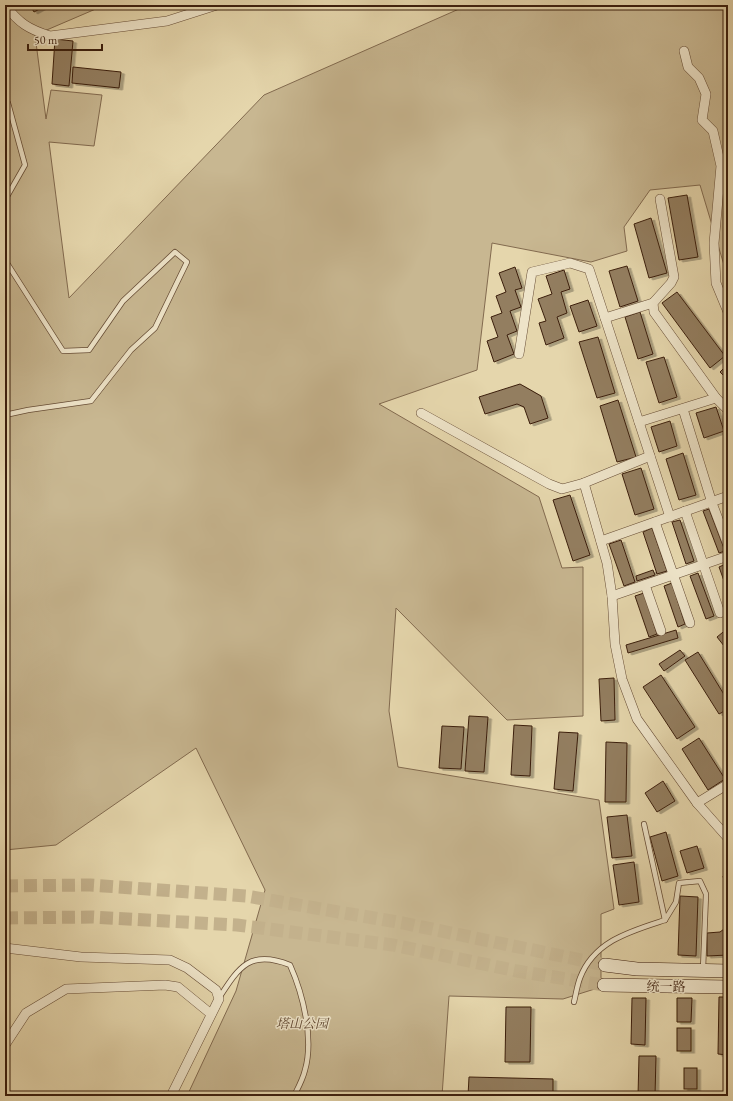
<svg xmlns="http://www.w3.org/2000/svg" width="733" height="1101" font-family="'EB Garamond','Noto Serif SC',serif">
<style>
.green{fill:#c8b791;stroke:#826a4f}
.building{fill:#937e60;stroke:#3b1e0d;filter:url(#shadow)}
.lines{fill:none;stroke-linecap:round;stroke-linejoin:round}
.secondary-tunnel{stroke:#c3b18c;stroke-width:13;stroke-dasharray:13 6;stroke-linecap:butt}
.service-casing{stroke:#664c35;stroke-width:6}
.minor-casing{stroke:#664c35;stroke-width:10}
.secondary-casing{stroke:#3b1e0d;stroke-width:14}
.service{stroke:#eee4c9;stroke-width:4.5}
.minor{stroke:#eee4c9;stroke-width:9}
.secondary{stroke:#eee4c9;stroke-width:13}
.labels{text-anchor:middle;stroke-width:3;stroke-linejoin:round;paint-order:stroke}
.street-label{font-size:13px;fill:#3b1e0d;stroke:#eee4c9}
.park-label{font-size:13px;font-style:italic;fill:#5e442e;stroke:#eee4c9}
</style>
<defs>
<filter id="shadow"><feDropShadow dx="3.5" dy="2" stdDeviation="0" flood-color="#0004"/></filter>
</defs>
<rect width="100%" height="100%" fill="#e5d6ac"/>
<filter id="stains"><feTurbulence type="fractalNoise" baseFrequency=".005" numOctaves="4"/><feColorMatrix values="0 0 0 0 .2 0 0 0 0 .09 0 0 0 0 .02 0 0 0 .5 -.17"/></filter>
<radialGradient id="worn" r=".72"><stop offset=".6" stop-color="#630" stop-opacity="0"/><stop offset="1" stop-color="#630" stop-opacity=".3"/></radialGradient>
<polygon class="green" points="5,5 105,5 35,35 46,119 51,90 102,95 94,146 49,142 69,298 264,95 468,5 728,5 728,270 724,265 700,185 650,190 624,227 627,251 591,262 492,243 477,370 379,404 539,497 562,568 583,567 583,716 507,720 396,608 389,711 398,767 599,800 614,909 601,914 601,987 563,999 449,996 442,1096 187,1096 236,991 265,890 196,748 56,845 5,850 5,713 7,711 5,705"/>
<g class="building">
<polygon points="30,5 47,5 34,12"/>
<polygon points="55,39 73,41 69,86 52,84"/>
<polygon points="73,67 121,72 119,88 72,83"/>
<polygon points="687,195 698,257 679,260 668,198"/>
<polygon points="651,218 667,273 649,278 634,224"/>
<polygon points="627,266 638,301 620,307 609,271"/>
<polygon points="515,267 522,288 515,290 521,307 510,311 517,331 507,335 514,354 494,362 487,341 498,337 491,317 502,313 496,296 506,292 499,273"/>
<polygon points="564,270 570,289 561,292 567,313 557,317 564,338 546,345 539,323 546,321 538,299 552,294 546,276"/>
<polygon points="677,292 725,356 710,368 662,303"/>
<polygon points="588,300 597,326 579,332 570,306"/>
<polygon points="640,312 653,354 638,359 625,317"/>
<polygon points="598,337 615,393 597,398 579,342"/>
<polygon points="664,357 677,397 659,403 646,362"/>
<polygon points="728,364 728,380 720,372"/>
<polygon points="520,384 541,396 548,418 530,424 524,407 517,404 485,414 479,397"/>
<polygon points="618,400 636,457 617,462 600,406"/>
<polygon points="716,407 724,431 704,438 696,413"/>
<polygon points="670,421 677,446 659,452 651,427"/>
<polygon points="683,453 696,495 679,500 666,459"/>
<polygon points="641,468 654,509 635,515 622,474"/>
<polygon points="570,495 590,555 573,561 553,500"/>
<polygon points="709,509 725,551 719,553 703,511"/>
<polygon points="680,520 694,561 686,564 672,522"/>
<polygon points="652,528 667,571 657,574 643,532"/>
<polygon points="621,540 635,582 624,586 609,544"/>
<polygon points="728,563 728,592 719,567"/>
<polygon points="653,570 655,575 637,581 636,576"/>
<polygon points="698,573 714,616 706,619 690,576"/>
<polygon points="672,583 685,624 678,627 664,586"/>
<polygon points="644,593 657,634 649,637 635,596"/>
<polygon points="728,628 728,651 717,637"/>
<polygon points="676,630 678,638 628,653 626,645"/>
<polygon points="680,650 685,656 664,671 659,664"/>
<polygon points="698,652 728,701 728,709 719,714 685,660"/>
<polygon points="661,675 695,727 677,739 643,687"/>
<polygon points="614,678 615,720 601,721 599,679"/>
<polygon points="469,716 488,717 484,772 465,771"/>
<polygon points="514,725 532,726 530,776 511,775"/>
<polygon points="442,726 464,727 461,769 439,768"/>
<polygon points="559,732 578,733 573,791 554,789"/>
<polygon points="699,738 725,779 708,790 682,749"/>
<polygon points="606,742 627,743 626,802 605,802"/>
<polygon points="663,781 675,801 657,812 645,793"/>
<polygon points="627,815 632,856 612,858 607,817"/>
<polygon points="666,832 678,876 662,881 650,837"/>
<polygon points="697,846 704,868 687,873 680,851"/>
<polygon points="634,862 639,902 619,905 613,865"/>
<polygon points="728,874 728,898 723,876"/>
<polygon points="680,896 698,897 696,956 678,955"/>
<polygon points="728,926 728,955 707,956 707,933 720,932"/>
<polygon points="719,997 728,997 728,1055 718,1054"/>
<polygon points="632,998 646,998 645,1045 631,1044"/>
<polygon points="677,998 692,998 691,1022 677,1022"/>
<polygon points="506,1007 531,1007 530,1062 505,1062"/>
<rect x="677" y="1028" width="14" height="23"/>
<polygon points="639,1056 656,1056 655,1096 638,1096"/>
<rect x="684" y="1068" width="13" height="21"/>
<polygon points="469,1077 553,1079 553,1096 468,1096"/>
</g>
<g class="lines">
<g class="secondary-tunnel">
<polyline points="5,886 90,885 246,896 403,923 605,965"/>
<polyline points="5,918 92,917 237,925 393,945 517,971 604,985"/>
</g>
<g class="service-casing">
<g id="service">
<polyline points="5,104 8,103 25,165 5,200"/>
<polyline points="5,260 63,351 89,350 123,301 175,252 187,262 155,328 131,350 91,401 28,410 5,415"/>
<polyline points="665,920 676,902 679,883 700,881 706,894 703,969"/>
<path d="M219 998C239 967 250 949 290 965 303 994 314 1039 305 1070 303 1079 298 1088 294 1096"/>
<path d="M574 1002C576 994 577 986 580 978 594 941 631 931 665 920L644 824"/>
<polyline points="675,1094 728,1095"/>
</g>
</g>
<g class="minor-casing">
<g id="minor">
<path d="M5 5C19 23 28 29 50 36L167 21 217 5"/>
<polyline points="684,51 688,67 699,78 706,94 702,120 713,131 721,166 714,243 716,283 728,312"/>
<polyline points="660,199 674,277 671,283 653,303 654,312 716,398 728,410"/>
<polyline points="605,318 653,303"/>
<polyline points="519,354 532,272 570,263 589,269 670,517"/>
<polyline points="683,409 712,503 728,545"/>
<polyline points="421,413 549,484 562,489 584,483 607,563 612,596 615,644 622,679 637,719 697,803 728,838"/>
<polyline points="639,422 716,398"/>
<polyline points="584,483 650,456"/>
<polyline points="685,511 720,613"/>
<polyline points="655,522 690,623"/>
<polyline points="601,541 728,496"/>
<polyline points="645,585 661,631"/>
<polyline points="612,596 728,556"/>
<polyline points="697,803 728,784"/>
<polyline points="5,948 81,957 170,960 187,968 216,990 219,999 171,1096"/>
<polyline points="5,1045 26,1013 66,989 165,985 178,987 211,1014"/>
</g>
</g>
<g class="secondary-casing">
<g id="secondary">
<polyline points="605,965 637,969 728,971"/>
<polyline points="604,985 728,987"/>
</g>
</g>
<use href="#service" class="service"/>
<use href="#minor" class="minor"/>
<use href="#secondary" class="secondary"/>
</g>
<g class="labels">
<g class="street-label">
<text transform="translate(666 986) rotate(1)" y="5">统一路</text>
</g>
<g class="park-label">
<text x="302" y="1028">塔山公园</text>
</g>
</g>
<rect width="733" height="1101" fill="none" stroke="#e5d6ac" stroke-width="20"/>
<rect x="6" y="6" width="721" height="1089" fill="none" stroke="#3b1e0d" stroke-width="2"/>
<rect x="10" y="10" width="713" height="1081" fill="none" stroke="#3b1e0d"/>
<path d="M28 44v6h74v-6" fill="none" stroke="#3b1e0d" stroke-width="2"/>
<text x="34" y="44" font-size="12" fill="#3b1e0d" stroke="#eee4c9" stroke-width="3" paint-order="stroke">50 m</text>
<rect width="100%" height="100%" filter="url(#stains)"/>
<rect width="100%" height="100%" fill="url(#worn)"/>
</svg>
